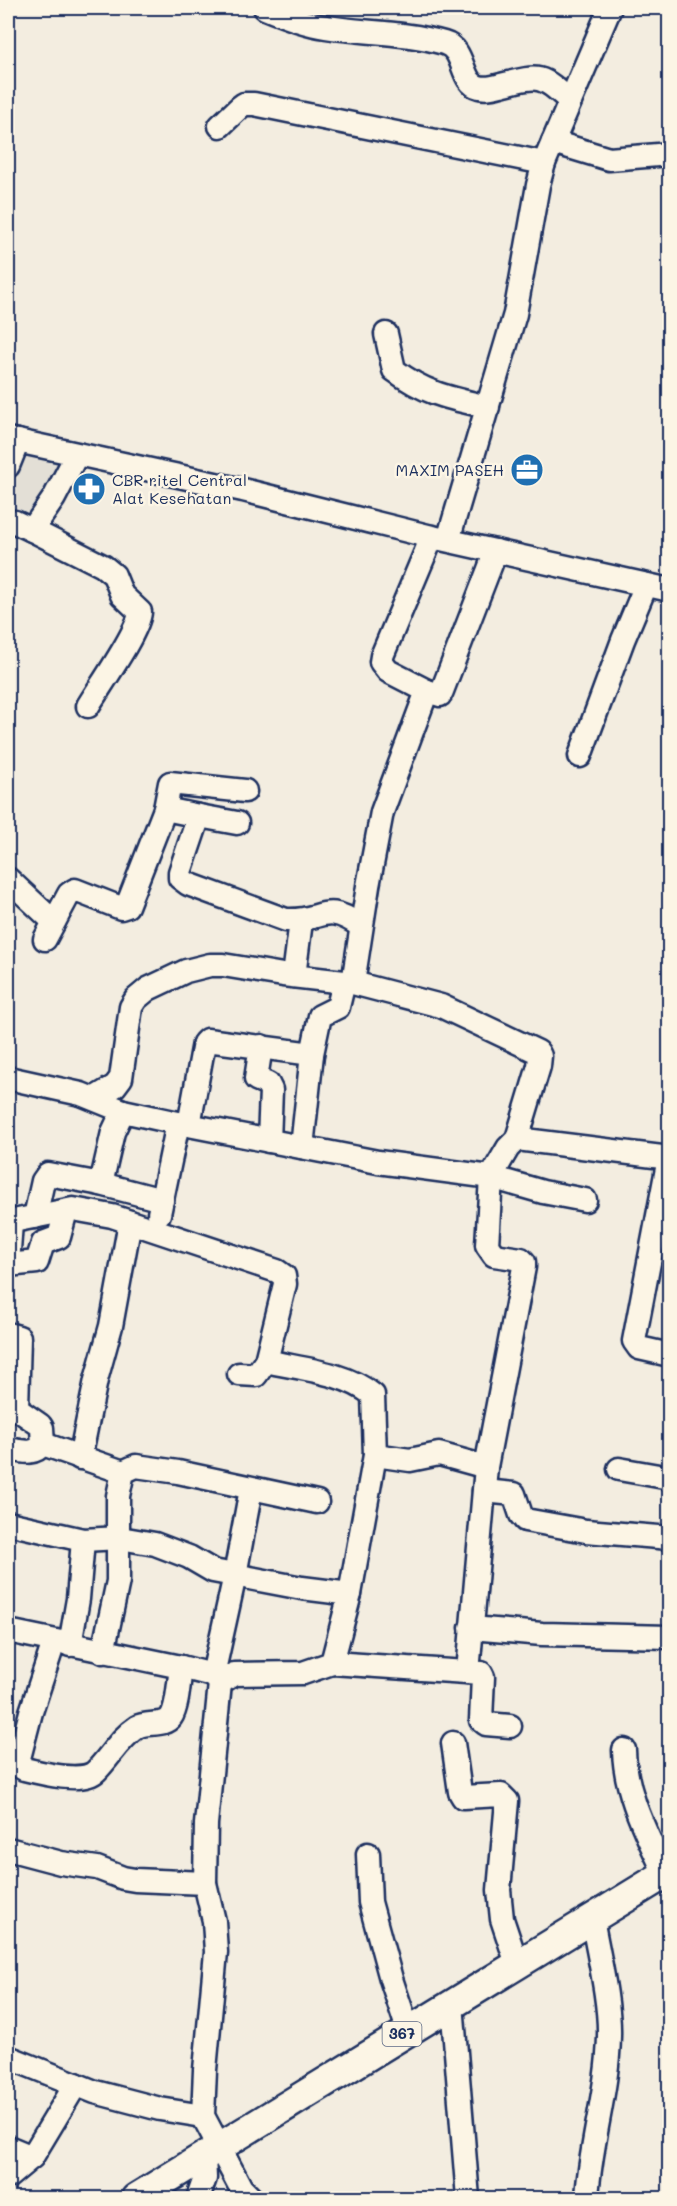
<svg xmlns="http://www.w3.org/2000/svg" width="677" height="2206" font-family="Mali,sans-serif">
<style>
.built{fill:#e3dfd6}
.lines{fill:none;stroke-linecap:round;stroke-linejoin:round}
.minor-casing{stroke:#1b2f5e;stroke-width:27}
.major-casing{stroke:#1b2f5e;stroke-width:33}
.minor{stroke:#fcf5e5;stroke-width:22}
.major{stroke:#fcf5e5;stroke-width:28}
.labels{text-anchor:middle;stroke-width:5;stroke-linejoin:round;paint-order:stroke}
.shield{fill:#fcf5e5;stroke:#5e6a86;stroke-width:1.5}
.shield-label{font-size:15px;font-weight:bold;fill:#1b2f5e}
.poi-label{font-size:16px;fill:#1b2f5e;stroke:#fcf5e5;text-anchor:end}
</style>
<rect width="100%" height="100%" fill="#f3ede0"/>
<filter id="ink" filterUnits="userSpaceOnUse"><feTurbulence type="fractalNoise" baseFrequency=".0167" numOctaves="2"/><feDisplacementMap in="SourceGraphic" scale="12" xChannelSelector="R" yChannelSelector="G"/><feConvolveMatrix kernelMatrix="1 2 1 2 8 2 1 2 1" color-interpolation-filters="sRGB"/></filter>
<g filter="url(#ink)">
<polygon class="built" points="8,446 68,462 32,521 8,517"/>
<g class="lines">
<g class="minor-casing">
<g id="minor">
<path d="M265 8C284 16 306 24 326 27 365 33 406 32 444 43 466 49 460 83 479 87 486 89 494 87 501 85 540 75 540 74 570 101"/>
<polyline points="220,126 240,107 244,104 254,104 544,163"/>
<polyline points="553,142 609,159 670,154"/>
<path d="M386 334 394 370C426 394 449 398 488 407"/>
<polyline points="8,439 243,490 432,537 670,590"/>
<polyline points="8,466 18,441"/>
<polyline points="8,521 15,522 32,530 54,498 76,456"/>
<path d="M32 530 103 566 114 575 122 595 140 612C139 631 100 686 88 706"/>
<polyline points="448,540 515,314 538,185 544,163 610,8"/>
<polyline points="427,691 440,695 442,691 496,551"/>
<polyline points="580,756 623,640 646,585"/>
<polyline points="165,809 170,783 245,791"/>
<polyline points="199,816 237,823"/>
<polyline points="8,879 54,922"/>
<path d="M45 939 69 894 75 890 121 908 127 906 165 809 199 816 180 872V878L188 884 286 920C324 922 322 900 361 926"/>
<polyline points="294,976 301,921"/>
<polyline points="353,983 368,886 382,812 427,691 388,671 381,662 382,656 432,537"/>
<polyline points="261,1046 256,1079 268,1084 271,1090 269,1141"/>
<polyline points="8,1078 81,1094 123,1111 178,1123 378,1162 491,1177 543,1192 585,1200"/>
<polyline points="95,1098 115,1086 121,1078 131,1007 136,999 148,989 186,971 210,965 223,965 283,975 353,983 441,1006 538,1052 540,1056 539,1066 517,1139 508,1148 491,1177 487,1245 494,1255 521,1259 524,1262 524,1267 486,1467 468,1672"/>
<polyline points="189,1125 204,1043 207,1040 312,1054"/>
<polyline points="517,1139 670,1158"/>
<polyline points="302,1147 312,1054 320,1016 338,1007 344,982"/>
<polyline points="669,1158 634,1341 639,1348 670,1355"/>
<polyline points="101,1184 113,1132 123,1111"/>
<polyline points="159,1214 178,1123"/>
<polyline points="35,1217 43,1181 48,1174 101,1184 162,1200"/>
<polyline points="8,1225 18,1220 73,1209 112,1216 277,1271 284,1276 285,1284 266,1361 256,1375 239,1374"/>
<polyline points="8,1264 11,1223"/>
<polyline points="8,1265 37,1262 43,1243 59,1237 66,1211"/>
<polyline points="8,1334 19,1337 17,1409 40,1425 42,1428 43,1444"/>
<path d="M8 1449C21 1451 34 1456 43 1444L123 1472"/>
<polyline points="375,1455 410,1460 439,1454 486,1467"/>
<polyline points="80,1458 96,1380 111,1326 130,1222"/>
<polyline points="619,1469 670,1478"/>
<polyline points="484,1491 514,1494 521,1515 525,1520 586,1531 670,1538"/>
<polyline points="8,1523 83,1540 120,1538 155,1544 189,1557 213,1571 302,1588 350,1594"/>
<polyline points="471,1628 542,1634 670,1637"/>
<polyline points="8,1631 181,1667 213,1675 220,1683 206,1824 205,1883 214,1921 216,1952 205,2070 203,2116 241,2188 251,2198"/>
<path d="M54 1642 31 1712 18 1762 19 1766 24 1769C40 1773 83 1784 96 1771 110 1757 120 1738 137 1727 147 1721 164 1727 171 1717 178 1707 179 1679 181 1667"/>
<polyline points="70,1645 78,1599 83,1540"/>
<polyline points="103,1652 118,1581 118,1496 123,1472 136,1466 178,1472 317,1502"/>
<polyline points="332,1663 481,1673 483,1677 481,1720 486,1724 510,1726"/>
<polyline points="213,1675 235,1575 251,1489"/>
<path d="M220 1683 234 1674 303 1673 332 1663 350 1594 375 1455 373 1395C345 1372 301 1369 266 1361"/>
<polyline points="453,1743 460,1792 463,1797 501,1795 507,1801 499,1890 502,1919 517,1964"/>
<path d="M624 1750C625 1794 647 1834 665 1874"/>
<polyline points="8,1849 61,1863 97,1868 123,1878 135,1880 205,1883"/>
<polyline points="368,1854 370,1902 391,1979 408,2030"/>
<polyline points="452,2004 468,2198"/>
<polyline points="8,2057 95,2092 160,2109 203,2116"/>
<polyline points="8,2147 32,2157 76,2084"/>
<polyline points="8,2177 32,2157"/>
<polyline points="198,2198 205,2178 204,2156"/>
<path d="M587 2198C590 2144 608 2091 609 2036 610 2001 598 1953 592 1918"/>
</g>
</g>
<g class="major-casing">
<polyline id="major" points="136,2198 670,1871"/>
</g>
<use href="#minor" class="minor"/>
<use href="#major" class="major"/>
</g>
</g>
<defs>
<g id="office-disc" transform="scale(1.725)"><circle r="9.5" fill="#1f6fb2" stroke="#fcf5e5"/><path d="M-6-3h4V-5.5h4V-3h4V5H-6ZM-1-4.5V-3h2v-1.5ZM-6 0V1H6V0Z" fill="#fff"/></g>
<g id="pharmacy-disc" transform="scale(1.725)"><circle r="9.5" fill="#1f6fb2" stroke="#fcf5e5"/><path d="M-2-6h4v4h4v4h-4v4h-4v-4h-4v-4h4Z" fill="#fff"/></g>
</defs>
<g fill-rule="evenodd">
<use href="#office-disc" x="527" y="470"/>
<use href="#pharmacy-disc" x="89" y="489"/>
</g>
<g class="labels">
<rect class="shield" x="382.5" y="2022" width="39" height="24" rx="4.5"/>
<g class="shield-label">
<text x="402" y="2039">367</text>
</g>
<g class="poi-label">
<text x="504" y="476">MAXIM PASEH</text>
<text x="112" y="486" text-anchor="start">CBR ritel Central<tspan x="112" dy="18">Alat Kesehatan</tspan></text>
</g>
</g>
<rect width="677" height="2206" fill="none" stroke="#fcf5e5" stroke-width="30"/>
<rect x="15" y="15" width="647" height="2176" fill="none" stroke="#1b2f5e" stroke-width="2" filter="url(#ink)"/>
</svg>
